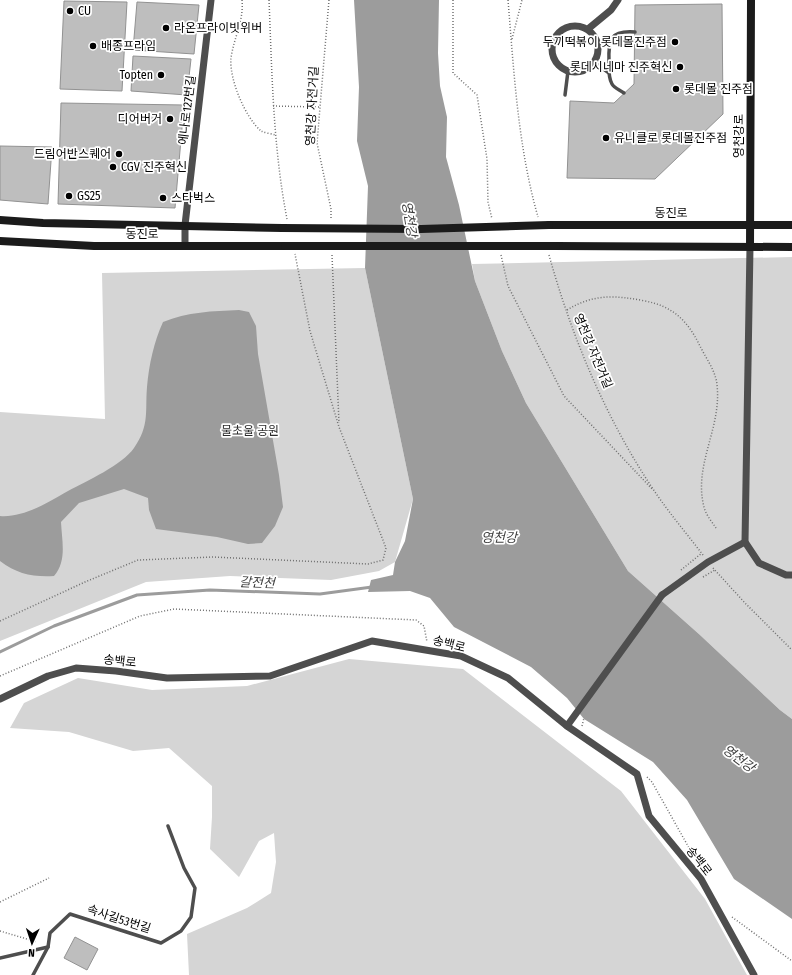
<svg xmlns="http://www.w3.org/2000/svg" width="792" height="975" font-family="'Fira Sans Condensed','Noto Sans KR',sans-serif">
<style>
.green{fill:#d5d5d5}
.water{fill:#9c9c9c}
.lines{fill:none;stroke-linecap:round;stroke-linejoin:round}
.stream{stroke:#9c9c9c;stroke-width:3}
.building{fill:#bebebe;stroke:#929292}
.path{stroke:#707070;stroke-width:1.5;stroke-dasharray:1 2;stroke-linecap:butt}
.lane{stroke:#4e4e4e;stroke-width:3.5}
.street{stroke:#4e4e4e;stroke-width:7}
.secondary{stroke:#1b1b1b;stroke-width:8}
.street-bridge{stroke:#4e4e4e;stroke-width:7}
.secondary-bridge{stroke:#1b1b1b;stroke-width:8}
.poi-dot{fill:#000;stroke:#fff;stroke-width:1.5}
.labels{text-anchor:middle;stroke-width:3.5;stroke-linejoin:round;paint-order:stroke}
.poi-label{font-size:12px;fill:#000;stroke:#fff;text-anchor:start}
.street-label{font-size:12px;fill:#000;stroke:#fff}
.park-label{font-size:12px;fill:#2c2c2c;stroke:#fff}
.water-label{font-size:13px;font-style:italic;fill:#3d3d3d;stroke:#fff}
</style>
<rect width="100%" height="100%" fill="#fff"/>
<g class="green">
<polygon points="792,257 792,719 780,710 700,635 628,571 526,403 502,351 475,281 472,264"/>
<polygon points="365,268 413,499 395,562 379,571 331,580 230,576 146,582 0,641 0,412 105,419 102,273"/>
<polygon points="349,659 463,669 621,791 705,899 747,975 189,975 187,934 247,908 271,893 276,862 274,833 259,841 239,877 210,849 212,817 212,786 169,748 133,751 69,732 10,728 24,703 78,678 152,690 247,686"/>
</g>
<g class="water">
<polygon points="354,0 439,0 438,53 440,86 447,117 446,157 459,205 475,281 502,351 526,403 628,571 700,635 780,710 792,719 792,919 734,879 687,800 653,762 584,719 567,698 531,667 454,627 430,598 410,591 368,592 371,580 393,575 395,562 405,541 413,499 365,268 368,186 357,141 359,87"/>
<path d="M239 310 249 312 256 326 258 354 279 475 283 507 275 526 262 543 248 544 217 537 156 529 149 510 148 498 124 489 79 503 61 522C62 542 67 561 54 576 32 577 17 574 0 561V516C23 518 49 502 68 491 87 481 122 465 134 448 150 425 145 411 147 387 149 364 154 342 163 322 187 312 213 311 239 310Z"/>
</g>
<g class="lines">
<polyline class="stream" points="0,652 54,626 137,595 210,590 320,594 372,587"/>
</g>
<g class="building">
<polygon points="64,1 127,2 122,91 60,89"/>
<polygon points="137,2 199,5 194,54 133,50"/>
<polygon points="722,4 723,114 655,179 567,178 570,101 614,103 634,84 635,5"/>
<polygon points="133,56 191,59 187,95 131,91"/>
<polygon points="61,103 184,105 175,208 58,204"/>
<polygon points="0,146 52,147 48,204 0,200"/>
<polygon points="75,937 98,949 87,970 64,958"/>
</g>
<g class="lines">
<g class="path">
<path d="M242 0C244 21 234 37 231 58 229 79 245 117 261 131 265 133 272 134 276 135"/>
<path d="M269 0C272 73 273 147 287 219"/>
<polyline points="329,0 317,143 331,209 331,219"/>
<polyline points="453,0 453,73 477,95 487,159 488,202 492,219"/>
<path d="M508 0C514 73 518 147 538 217"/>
<polyline points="512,39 522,0"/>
<polyline points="273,106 320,107"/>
<polyline points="332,255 339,423"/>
<polyline points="501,255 508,286 564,396 653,490"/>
<path d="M549 255C572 338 607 421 655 492 670 514 687 534 703 555"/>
<path d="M567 310C593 294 615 295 645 301 672 306 687 320 699 344 705 357 716 371 717 385 722 428 693 465 704 507 706 515 712 522 716 528"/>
<polyline points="713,568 745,603 792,650"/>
<polyline points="681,570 702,553"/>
<polyline points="703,577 715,570"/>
<polyline points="0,621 85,582 138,560 213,557 368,564 383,560 386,548 339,427 310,331 295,254"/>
<polyline points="0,676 140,616 174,609 416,620 424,626 427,642"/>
<polyline points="582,726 584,718"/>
<polyline points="647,777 652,782 693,855"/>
<polyline points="0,902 49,878"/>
<polyline points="732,917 792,961"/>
<polyline points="0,931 37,942"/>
</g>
<g class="lane">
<polyline points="594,62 609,73"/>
<path d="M624 93C620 90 614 88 612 84 608 77 609 70 609 62 608 40 610 30 635 32"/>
<polyline points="565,95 568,71"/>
<polyline points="0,958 48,947"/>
<polyline points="33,975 48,947 50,933 70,914 161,943 181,931 191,917 195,888 184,868 168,826"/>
</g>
<g class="street">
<circle cx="575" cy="49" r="23"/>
<polyline points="588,29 611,10 618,0"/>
<polyline points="185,246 185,225 211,0"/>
<polyline points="750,247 745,542 759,563 786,575 792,575"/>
<polyline points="662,595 708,562 745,542"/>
<polyline points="0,699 48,676 76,668 116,671 167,678 270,676 372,641 461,656 508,678 567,726 637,774 649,816 701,879 754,975"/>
</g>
<g class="secondary">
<polyline points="0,220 43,223 282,228"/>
<polyline points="549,225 792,225"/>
<polyline points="0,241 94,246 285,246"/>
<polyline points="556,246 792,247"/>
<polyline points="750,247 751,0"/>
</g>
<polyline class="street-bridge" points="567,726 662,595"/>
<g class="secondary-bridge">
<polyline points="282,228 421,229 549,225"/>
<polyline points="285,246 556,246"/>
</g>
</g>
<g class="poi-dot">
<circle cx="70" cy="11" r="4"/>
<circle cx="166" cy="28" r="4"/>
<circle cx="675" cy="42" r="4"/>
<circle cx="93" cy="46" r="4"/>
<circle cx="680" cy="67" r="4"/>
<circle cx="161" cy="75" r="4"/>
<circle cx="676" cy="89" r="4"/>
<circle cx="170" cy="119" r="4"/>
<circle cx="606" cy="138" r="4"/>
<circle cx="119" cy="154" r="4"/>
<circle cx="113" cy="167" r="4"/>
<circle cx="69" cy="196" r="4"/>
<circle cx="163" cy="198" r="4"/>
</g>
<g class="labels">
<g class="poi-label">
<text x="78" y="15">CU</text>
<text x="174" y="32">라온프라이빗위버</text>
<text x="667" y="46" text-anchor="end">두끼떡볶이 롯데몰진주점</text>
<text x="101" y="50">배종프라임</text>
<text x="672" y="71" text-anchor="end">롯데시네마 진주혁신</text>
<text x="153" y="79" text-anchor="end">Topten</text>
<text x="684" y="93">롯데몰 진주점</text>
<text x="162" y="123" text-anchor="end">디어버거</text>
<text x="614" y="142">유니클로 롯데몰진주점</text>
<text x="111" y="158" text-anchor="end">드림어반스퀘어</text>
<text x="121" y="171">CGV 진주혁신</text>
<text x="77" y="200">GS25</text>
<text x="171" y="202">스타벅스</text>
</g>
<g class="street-label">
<text transform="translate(312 106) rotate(-87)" y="4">영천강 자전거길</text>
<text transform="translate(187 110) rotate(-83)" y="4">에나로127번길</text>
<text transform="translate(739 136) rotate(-90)" y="4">영천강로</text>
<text x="671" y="217">동진로</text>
<text x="142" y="238">동진로</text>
<text transform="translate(593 351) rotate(67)" y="4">영천강 자전거길</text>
<text transform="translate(449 644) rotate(14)" y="4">송백로</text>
<text transform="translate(120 661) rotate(6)" y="4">송백로</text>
<text transform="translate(699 861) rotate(52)" y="4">송백로</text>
<text transform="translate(119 919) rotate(18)" y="4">속사길53번길</text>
</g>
<g class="park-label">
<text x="250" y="435">물초울 공원</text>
</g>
<g class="water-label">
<text transform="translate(410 219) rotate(81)" y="5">영천강</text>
<text x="499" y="542">영천강</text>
<text transform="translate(257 582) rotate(2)" y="5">갈전천</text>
<text transform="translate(739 758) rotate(37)" y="5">영천강</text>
</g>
</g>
<g transform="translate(32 943) rotate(183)" stroke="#ffffff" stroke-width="3" paint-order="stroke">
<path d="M0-3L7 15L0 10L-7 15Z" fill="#000000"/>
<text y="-6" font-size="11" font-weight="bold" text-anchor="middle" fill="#000000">N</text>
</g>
</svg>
